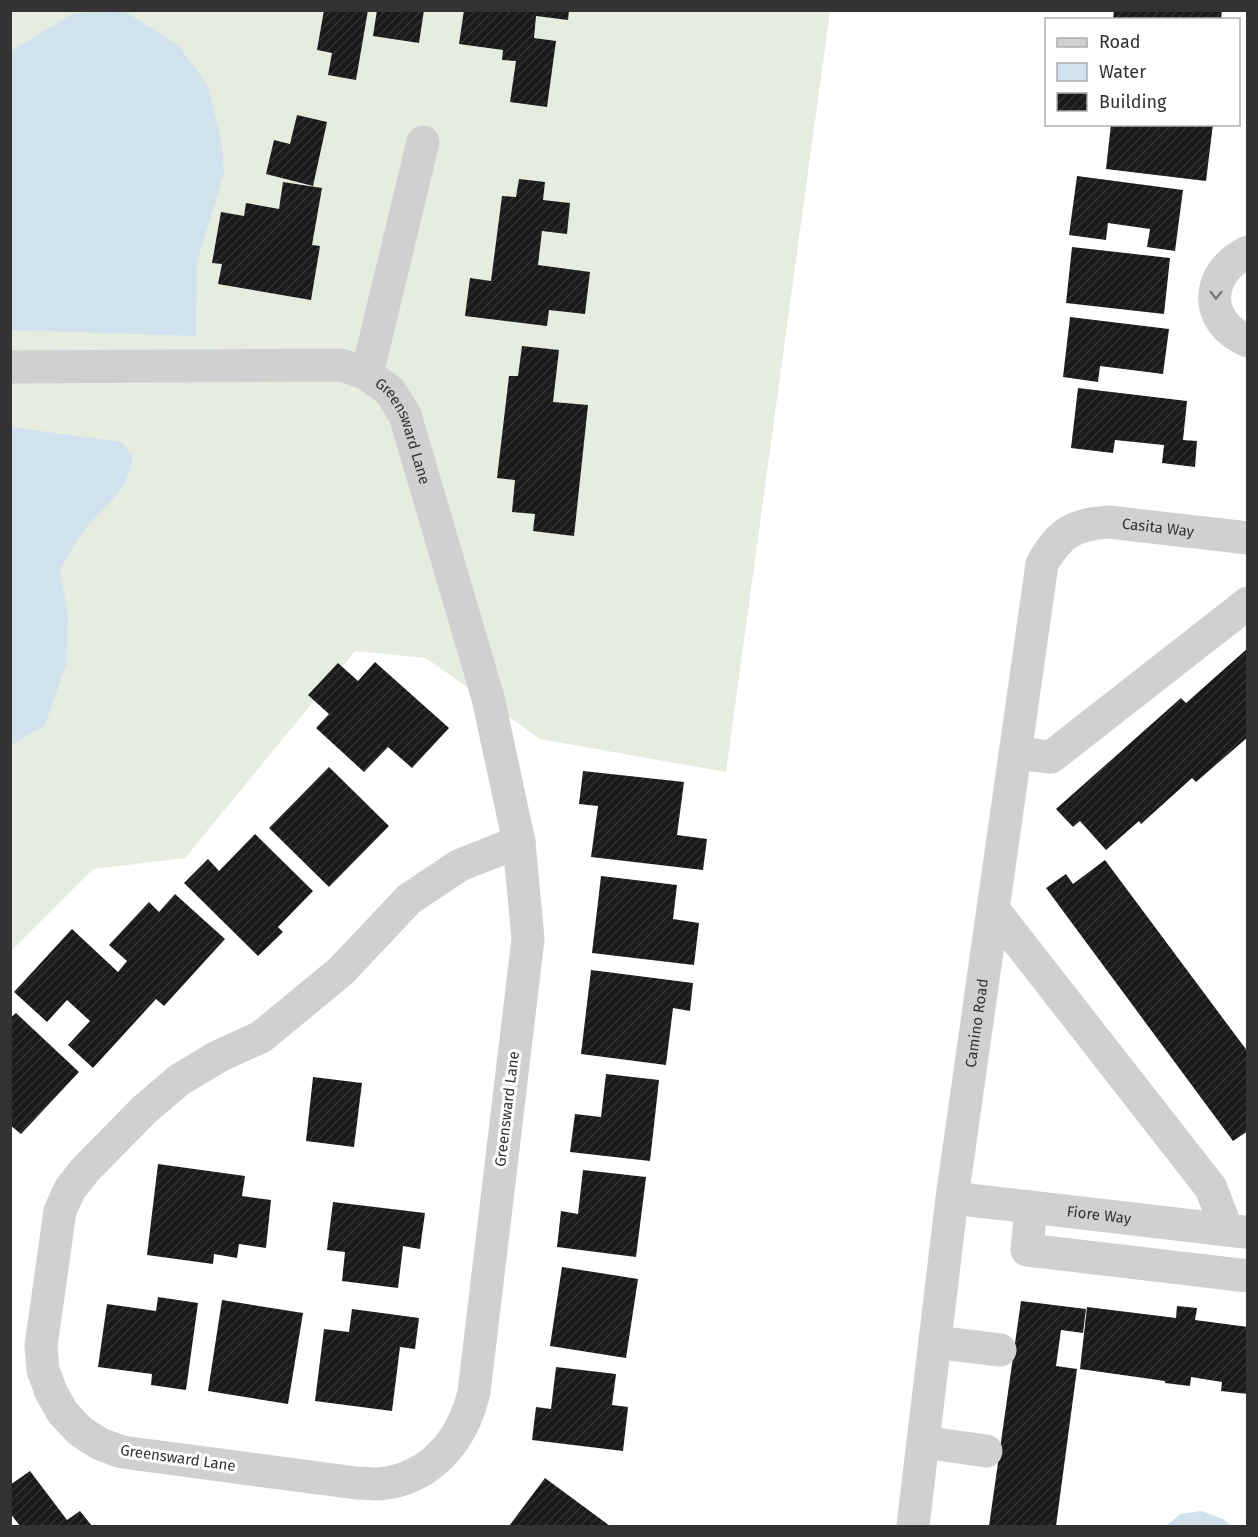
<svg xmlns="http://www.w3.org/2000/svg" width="1258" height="1537" font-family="'Fira Sans',sans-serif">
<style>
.grass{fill:#e6ecdf}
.water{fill:#cfe2ee}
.building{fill:url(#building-hatch)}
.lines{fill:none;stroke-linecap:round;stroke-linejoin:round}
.minor{stroke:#d0d0d0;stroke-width:33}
.oneway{stroke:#7a7a7a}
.labels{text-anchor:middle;stroke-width:6;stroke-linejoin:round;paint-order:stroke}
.street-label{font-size:15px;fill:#333;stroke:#fff}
</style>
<defs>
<pattern id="building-hatch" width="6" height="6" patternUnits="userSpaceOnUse" patternTransform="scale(1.5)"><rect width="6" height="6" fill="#1a1a1a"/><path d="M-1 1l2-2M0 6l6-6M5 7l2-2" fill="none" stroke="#333"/></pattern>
</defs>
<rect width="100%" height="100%" fill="#fff"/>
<polygon class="grass" points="11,11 830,11 726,772 540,739 426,658 355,651 185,858 93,869 11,951"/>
<g class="water">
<polygon points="125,12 178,45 208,86 222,145 224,173 197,262 196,336 11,330 11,51 74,13"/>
<path d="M11 427 121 442 133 456C127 494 107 502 85 529 76 541 68 556 60 569L68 615 66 665 45 725 11 745Z"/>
<polygon points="1201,1511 1223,1519 1231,1526 1166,1526 1180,1514"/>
</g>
<g class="building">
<polygon points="324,10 368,10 356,80 328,75 332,53 317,50"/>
<polygon points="377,10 424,10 419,43 373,36"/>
<polygon points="464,10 569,10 568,20 536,16 534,38 556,41 547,107 510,102 516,61 502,60 503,50 459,44"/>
<polygon points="1114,10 1222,10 1221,20 1113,20"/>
<polygon points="297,115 327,122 313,186 266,174 274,140 290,144"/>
<polygon points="1111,124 1213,124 1206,181 1106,169"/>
<polygon points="1077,176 1183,190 1175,251 1147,247 1150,229 1108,223 1106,240 1069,235"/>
<polygon points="519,179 545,182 543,200 570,203 567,234 542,231 538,265 590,272 585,314 549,310 547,326 465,316 470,278 491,281 502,196 516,197"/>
<polygon points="283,182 322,188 312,245 320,246 311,300 218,284 222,264 212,263 221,212 244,216 246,203 279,209"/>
<polygon points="1072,247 1170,258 1164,314 1066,303"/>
<polygon points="1070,317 1169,329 1163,374 1100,366 1098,382 1063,377"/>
<polygon points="522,346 559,350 553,402 588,405 574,536 533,531 535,514 512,512 515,480 497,478 509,376 518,376"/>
<polygon points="1078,388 1187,401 1183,440 1197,441 1195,467 1162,463 1164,445 1115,440 1113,453 1071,448"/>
<polygon points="1248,648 1248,737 1196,782 1192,778 1141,824 1139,821 1106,850 1080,821 1073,827 1056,809 1181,698 1186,703"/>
<polygon points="375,662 449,728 412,768 388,747 364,772 316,728 329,714 308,695 338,663 358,681"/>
<polygon points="329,767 389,826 329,887 269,828"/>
<polygon points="583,771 684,782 677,835 707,839 703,870 591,857 598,806 579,804"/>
<polygon points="255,834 313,891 278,927 283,932 258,956 184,883 208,859 219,871"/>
<polygon points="1105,860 1248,1052 1248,1131 1233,1141 1046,888 1066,874 1073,884"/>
<polygon points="601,876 677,885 673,919 699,923 694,965 592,953"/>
<polygon points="175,894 225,939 164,1006 156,999 93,1068 68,1045 90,1021 67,1000 47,1022 14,992 72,929 118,972 127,961 109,945 149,902 159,912"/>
<polygon points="591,970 693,983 690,1011 673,1008 666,1065 581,1054"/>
<polygon points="16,1013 79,1072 21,1134 10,1125 10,1018"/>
<polygon points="606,1074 659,1080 650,1161 570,1152 575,1114 601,1117"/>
<polygon points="313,1077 362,1083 354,1147 306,1141"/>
<polygon points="158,1164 245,1176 242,1196 271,1200 266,1248 239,1244 237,1258 214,1254 213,1264 147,1255"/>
<polygon points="583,1170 646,1177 636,1257 557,1247 561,1211 578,1214"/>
<polygon points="333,1202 425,1213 420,1249 403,1246 398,1288 342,1281 345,1252 327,1250"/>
<polygon points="562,1267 638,1279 626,1358 550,1346"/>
<polygon points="158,1297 198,1303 186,1390 151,1385 152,1374 98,1367 107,1304 156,1311"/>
<polygon points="222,1300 303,1313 288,1404 208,1391"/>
<polygon points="1021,1301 1086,1309 1083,1333 1061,1330 1056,1366 1077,1369 1056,1526 989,1526"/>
<polygon points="1177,1306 1197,1308 1195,1320 1248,1327 1248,1394 1221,1391 1222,1382 1191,1377 1190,1386 1165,1383 1165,1381 1080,1369 1087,1307 1176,1318"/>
<polygon points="352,1309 419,1318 415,1349 400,1347 392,1411 315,1401 324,1329 349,1332"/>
<polygon points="556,1367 616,1374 612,1405 628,1407 623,1451 532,1440 536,1407 551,1409"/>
<polygon points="30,1471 67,1520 80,1511 92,1526 20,1526 10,1513 10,1485"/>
<polygon points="545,1478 610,1526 509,1526"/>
</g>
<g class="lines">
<g class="minor">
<path d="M1248 252C1205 272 1202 322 1248 341"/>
<path id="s1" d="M10 367 341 365 367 374 390 391 405 415 488 698 519 842"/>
<polyline points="367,374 423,142"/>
<polyline points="1015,753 1051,757 1248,603"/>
<path d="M519 842 528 939 474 1392C463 1439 432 1479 379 1484 372 1484 363 1483 356 1483L122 1452 100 1444 80 1431 63 1413 51 1392 43 1370 41 1346 60 1211 70 1189 85 1170 144 1110 179 1080 219 1056 261 1037 341 971 409 899 460 865Z"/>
<polyline points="993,909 1211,1188 1227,1230"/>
<path id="s2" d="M952 1198 1245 1232"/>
<polyline points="1031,1207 1027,1250 1248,1276"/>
<polyline points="935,1342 1000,1350"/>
<polyline points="923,1442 986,1451"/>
<path id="s3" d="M913 1526 952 1198 1042 564C1059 533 1074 524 1109 522L1248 538"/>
</g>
</g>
<defs><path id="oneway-chevron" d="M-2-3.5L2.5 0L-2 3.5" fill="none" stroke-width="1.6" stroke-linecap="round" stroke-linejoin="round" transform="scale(1.5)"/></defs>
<use class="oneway" href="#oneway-chevron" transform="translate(1216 295) rotate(91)"/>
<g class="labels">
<g class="street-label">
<text dy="5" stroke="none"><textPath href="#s1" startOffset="429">Greensward Lane</textPath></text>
<text dy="5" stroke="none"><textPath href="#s3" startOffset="1104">Casita Way</textPath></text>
<text dy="5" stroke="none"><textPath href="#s3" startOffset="507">Camino Road</textPath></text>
<text transform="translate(507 1109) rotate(-83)" y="5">Greensward Lane</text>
<text dy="5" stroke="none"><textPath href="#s2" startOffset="148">Fiore Way</textPath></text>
<text transform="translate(178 1458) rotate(8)" y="5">Greensward Lane</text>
</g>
</g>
<rect width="1258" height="1537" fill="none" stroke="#333333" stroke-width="24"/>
<rect x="1045" y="18" width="195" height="108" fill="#ffffff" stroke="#adadad" stroke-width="1.5"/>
<rect x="1057" y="38" width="30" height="9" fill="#d0d0d0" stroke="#adadad" stroke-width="1.5"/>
<text x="1099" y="48" font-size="18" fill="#333333">Road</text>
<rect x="1057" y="63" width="30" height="18" fill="#cfe2ee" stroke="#adadad" stroke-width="1.5"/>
<text x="1099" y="78" font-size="18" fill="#333333">Water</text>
<rect x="1057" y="93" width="30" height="18" fill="url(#building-hatch)" stroke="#adadad" stroke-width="1.5"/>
<text x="1099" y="108" font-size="18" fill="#333333">Building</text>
</svg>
